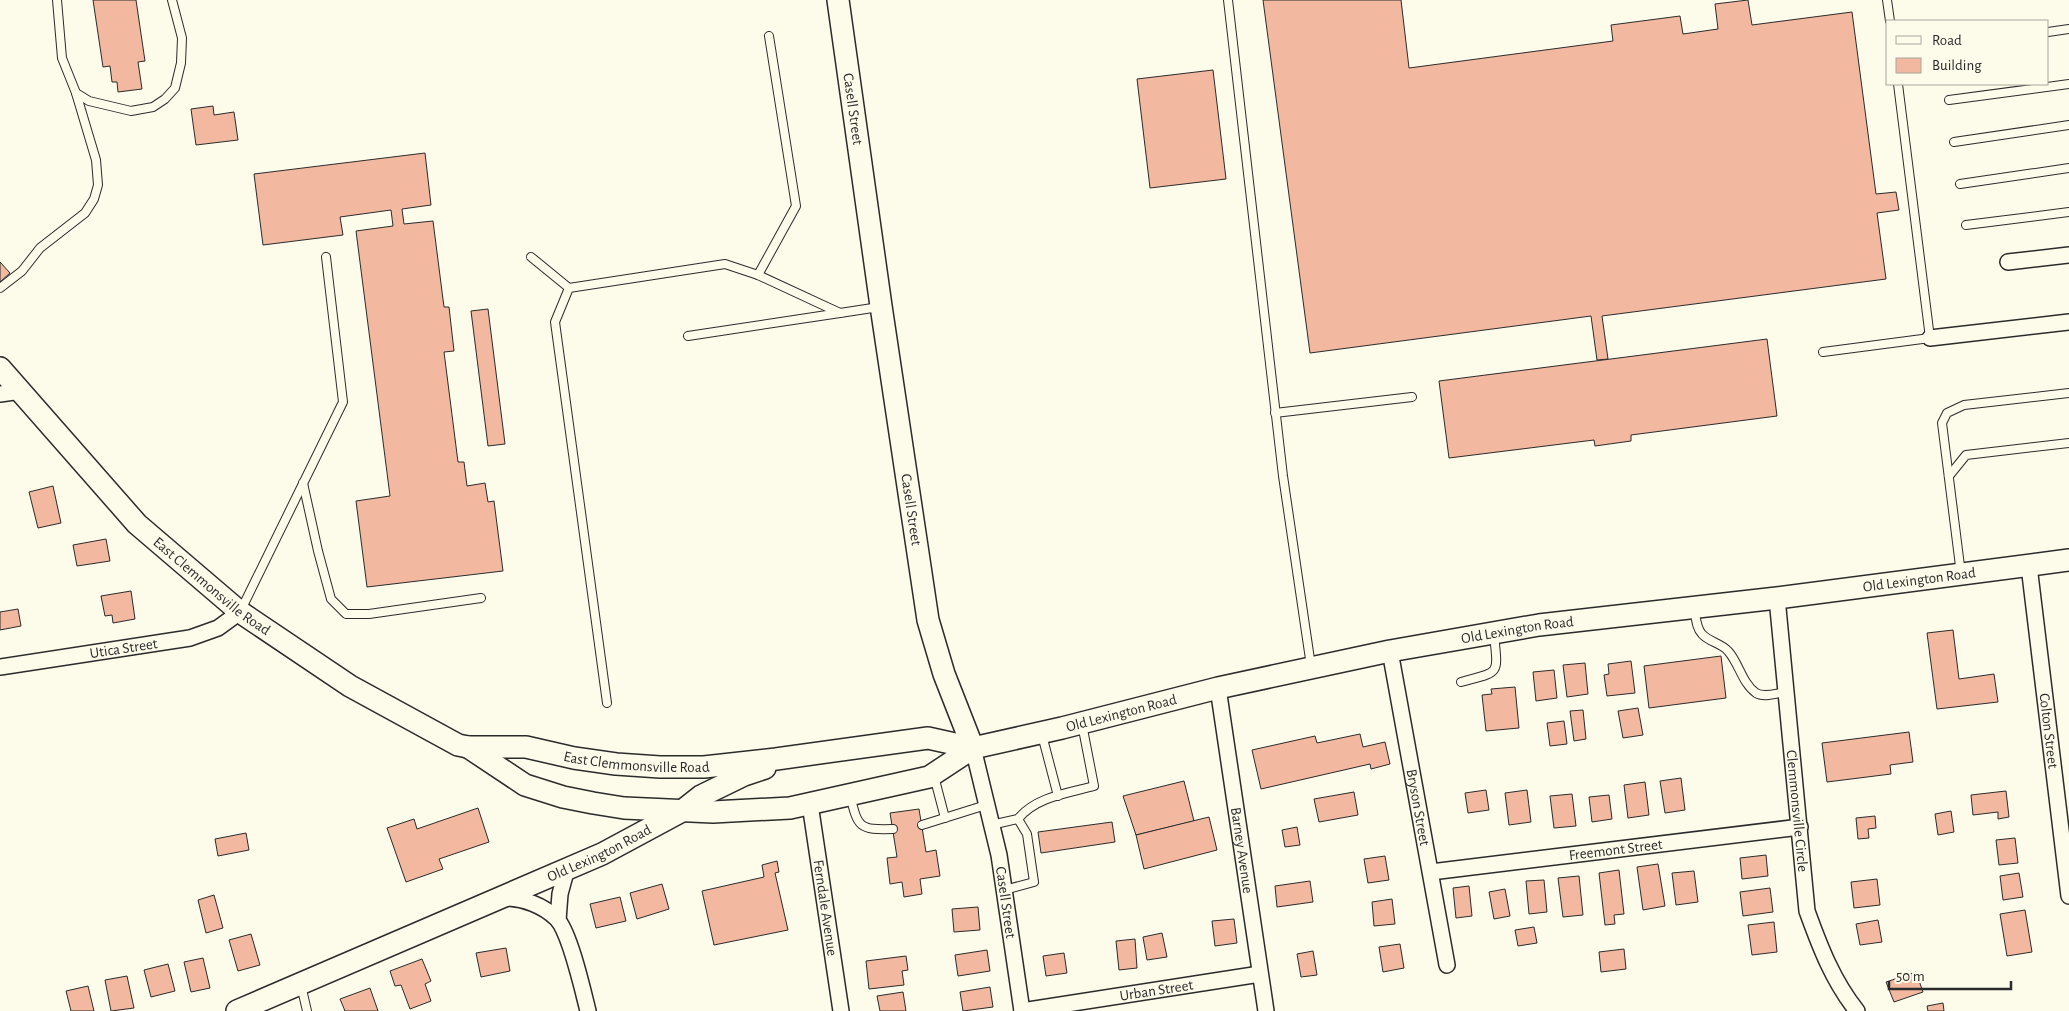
<svg xmlns="http://www.w3.org/2000/svg" width="2069" height="1011" font-family="'Alegreya Sans',sans-serif">
<style>
.building{fill:#f2b8a0;stroke:#2b2b2b}
.lines{fill:none;stroke-linecap:round;stroke-linejoin:round}
.lane-casing{stroke:#2b2b2b;stroke-width:10}
.street-casing{stroke:#2b2b2b;stroke-width:18}
.secondary-casing{stroke:#2b2b2b;stroke-width:24}
.lane{stroke:#fdfbea;stroke-width:8}
.street{stroke:#fdfbea;stroke-width:15}
.secondary{stroke:#fdfbea;stroke-width:21}
.labels{text-anchor:middle;stroke-width:4;stroke-linejoin:round;paint-order:stroke}
.street-label{font-size:15px;fill:#2b2b2b;stroke:#fdfbea}
</style>
<rect width="100%" height="100%" fill="#fdfbea"/>
<g class="building">
<polygon points="93,0 136,0 145,61 138,62 142,89 118,92 117,82 112,82 110,66 103,67"/>
<polygon points="1263,0 1401,0 1409,68 1613,41 1611,25 1680,16 1683,34 1718,29 1715,4 1748,0 1752,25 1852,12 1876,194 1896,192 1899,210 1877,213 1886,279 1602,316 1608,359 1597,360 1591,316 1310,353"/>
<polygon points="1213,70 1226,179 1150,188 1137,79"/>
<polygon points="213,106 214,115 234,112 238,140 196,145 191,109"/>
<polygon points="425,153 431,205 402,209 404,224 433,221 444,307 449,307 454,351 444,352 458,462 464,462 467,486 485,483 488,502 494,501 503,571 367,587 356,501 390,496 356,231 393,226 391,210 340,217 343,235 263,245 254,174"/>
<polygon points="0,262 10,273 0,282"/>
<polygon points="488,309 505,444 488,446 471,311"/>
<polygon points="1767,339 1777,416 1631,435 1631,441 1595,446 1594,440 1449,458 1439,381"/>
<polygon points="53,486 61,523 38,528 29,492"/>
<polygon points="106,539 110,561 77,566 73,545"/>
<polygon points="131,591 135,619 113,623 112,615 105,616 101,596"/>
<polygon points="18,609 21,626 0,630 0,612"/>
<polygon points="1953,630 1959,679 1994,674 1998,702 1937,709 1927,633"/>
<polygon points="1721,656 1726,698 1649,708 1644,666"/>
<polygon points="1631,661 1635,693 1607,696 1604,675 1609,674 1608,664"/>
<polygon points="1585,663 1588,694 1567,697 1563,665"/>
<polygon points="1554,670 1557,698 1536,701 1533,672"/>
<polygon points="1515,687 1519,728 1486,731 1482,695 1492,694 1491,689"/>
<polygon points="1638,708 1643,735 1623,738 1618,711"/>
<polygon points="1583,710 1586,739 1574,741 1570,711"/>
<polygon points="1564,721 1567,744 1550,746 1547,723"/>
<polygon points="1909,732 1913,762 1890,765 1891,774 1827,782 1822,743"/>
<polygon points="1360,734 1363,747 1385,742 1390,764 1371,769 1370,764 1261,789 1252,750 1315,736 1317,743"/>
<polygon points="1681,778 1685,810 1665,813 1660,781"/>
<polygon points="1184,781 1194,821 1136,835 1123,796"/>
<polygon points="1645,782 1649,815 1628,818 1624,785"/>
<polygon points="1486,790 1489,810 1468,813 1465,793"/>
<polygon points="1527,790 1531,822 1509,825 1505,793"/>
<polygon points="2006,791 2009,817 1998,819 1998,812 1973,815 1971,795"/>
<polygon points="1354,792 1358,815 1319,822 1314,799"/>
<polygon points="1572,794 1576,826 1554,828 1550,796"/>
<polygon points="1609,795 1612,819 1592,822 1589,797"/>
<polygon points="478,808 489,842 439,859 443,869 406,882 387,828 414,819 417,829"/>
<polygon points="919,809 926,852 936,850 940,876 920,879 922,894 904,897 902,882 890,884 887,858 897,857 890,813"/>
<polygon points="1951,811 1954,832 1938,835 1935,814"/>
<polygon points="1875,816 1876,828 1868,829 1869,838 1858,839 1856,818"/>
<polygon points="1209,817 1217,850 1144,869 1136,835"/>
<polygon points="1112,822 1115,842 1041,853 1038,832"/>
<polygon points="1297,827 1300,845 1285,847 1282,830"/>
<polygon points="246,833 249,850 218,856 215,839"/>
<polygon points="2015,838 2018,863 1999,865 1996,840"/>
<polygon points="1766,855 1768,876 1742,879 1740,858"/>
<polygon points="1385,856 1389,880 1368,883 1364,859"/>
<polygon points="777,861 779,872 775,873 788,930 714,945 702,891 764,877 762,865"/>
<polygon points="1658,864 1665,906 1643,910 1637,867"/>
<polygon points="1619,870 1624,914 1614,915 1615,924 1605,925 1599,873"/>
<polygon points="1694,871 1698,902 1676,905 1672,873"/>
<polygon points="2019,873 2023,897 2003,900 2000,876"/>
<polygon points="1579,876 1583,915 1563,917 1558,878"/>
<polygon points="1877,879 1880,905 1854,908 1851,882"/>
<polygon points="1544,880 1547,912 1529,914 1526,881"/>
<polygon points="1310,881 1313,902 1277,907 1275,886"/>
<polygon points="662,884 669,909 637,919 630,893"/>
<polygon points="1469,886 1472,916 1456,918 1453,888"/>
<polygon points="1770,888 1773,912 1743,916 1740,892"/>
<polygon points="1505,889 1510,916 1494,919 1489,892"/>
<polygon points="214,895 223,928 206,933 198,900"/>
<polygon points="620,897 626,921 596,928 590,904"/>
<polygon points="1392,899 1395,924 1374,926 1372,902"/>
<polygon points="978,907 980,930 954,932 952,909"/>
<polygon points="2025,910 2032,952 2007,956 2000,914"/>
<polygon points="1234,919 1237,943 1215,946 1212,921"/>
<polygon points="1878,920 1882,942 1860,945 1856,924"/>
<polygon points="1774,922 1777,952 1752,955 1748,925"/>
<polygon points="1534,927 1537,943 1518,946 1515,930"/>
<polygon points="1162,933 1167,957 1147,960 1143,937"/>
<polygon points="251,934 260,965 238,971 229,940"/>
<polygon points="1135,939 1137,968 1119,970 1116,941"/>
<polygon points="1400,944 1404,968 1383,972 1379,947"/>
<polygon points="506,948 510,971 481,977 476,953"/>
<polygon points="1624,949 1626,969 1601,972 1599,952"/>
<polygon points="987,950 990,971 958,976 955,955"/>
<polygon points="1313,951 1317,975 1301,977 1297,954"/>
<polygon points="1064,953 1067,973 1046,976 1043,956"/>
<polygon points="906,956 908,970 902,971 904,985 869,989 866,961"/>
<polygon points="203,958 210,988 191,992 184,962"/>
<polygon points="422,959 431,981 425,984 431,1001 410,1009 401,985 395,986 390,971"/>
<polygon points="168,964 175,991 151,997 144,970"/>
<polygon points="1916,972 1923,992 1894,1002 1886,982"/>
<polygon points="127,976 134,1008 111,1011 105,980"/>
<polygon points="88,986 94,1011 71,1011 66,991"/>
<polygon points="990,987 993,1007 963,1011 960,992"/>
<polygon points="370,988 378,1011 345,1011 340,999"/>
<polygon points="903,992 906,1011 880,1011 877,996"/>
<polygon points="1943,1003 1944,1011 1928,1011 1927,1006"/>
</g>
<g class="lines">
<g class="lane-casing">
<g id="lane">
<polyline points="57,0 62,58 76,93 89,101 131,111 153,107 165,99 175,88 181,63 182,38 172,0"/>
<polyline points="1228,0 1283,476 1311,666"/>
<polyline points="1887,0 1890,21"/>
<polyline points="2048,32 2069,29"/>
<polyline points="1949,100 2069,84"/>
<polyline points="1954,142 2069,125"/>
<polyline points="1960,184 2069,168"/>
<polyline points="1966,225 2069,212"/>
<polyline points="531,257 569,288"/>
<polyline points="758,275 796,206 769,36"/>
<polyline points="0,288 22,271 40,248 85,213 94,199 98,185 96,160 76,93"/>
<polyline points="688,336 840,313"/>
<polyline points="1823,352 1930,338 1898,84"/>
<polyline points="1275,413 1412,397"/>
<polyline points="1949,476 1966,455 2069,443"/>
<polyline points="303,483 318,551 331,599 346,614 369,614 481,598"/>
<polyline points="1961,574 1942,423 1947,413 1964,405 2069,393"/>
<path d="M1694 608C1696 617 1696 628 1702 634 1709 642 1721 643 1728 651 1739 663 1742 683 1756 693 1764 698 1777 693 1786 692"/>
<polyline points="241,610 343,402 326,257"/>
<path d="M1461 682C1501 671 1498 676 1494 634"/>
<polyline points="607,703 555,322 569,288 725,264 758,275 840,313 879,307"/>
<polyline points="1042,735 1058,796"/>
<polyline points="934,776 945,818"/>
<path d="M850 795C858 828 859 830 893 829"/>
<polyline points="922,825 986,805"/>
<path d="M991 825 1018 819C1035 797 1068 793 1094 786L1082 724"/>
<polyline points="1004,890 1034,882 1027,834 1018,819"/>
<polyline points="301,985 307,1011"/>
</g>
</g>
<g class="street-casing">
<g id="street">
<polyline points="2008,262 2069,255"/>
<polyline points="1930,338 2069,322"/>
<polyline points="0,394 21,391"/>
<path id="s1" d="M2029 566 2069 896"/>
<path id="s2" d="M1777 598 1807 911C1820 947 1833 981 1857 1011"/>
<path id="s3" d="M1390 651 1447 965"/>
<path id="s4" d="M0 667 190 638 218 628 240 612"/>
<path id="s5" d="M1218 688 1266 1011"/>
<path id="s6" d="M973 748 999 855 1022 1011"/>
<path id="s7" d="M810 804 841 1011"/>
<path id="s8" d="M1431 872 1800 827"/>
<path d="M504 898C523 898 543 905 557 919 570 933 583 991 588 1011"/>
<polyline points="558,920 560,894 567,868"/>
<path id="s9" d="M1022 1011 1260 974"/>
</g>
</g>
<g class="secondary-casing">
<g id="secondary">
<path id="s10" d="M838 0 881 306 928 620 944 674 973 748"/>
<path id="s11" d="M0 368 137 524 240 612 350 686 458 745 468 747H526L574 758 616 764 660 767H704L776 759 928 738 973 748"/>
<path id="s12" d="M468 747 525 785 563 797 593 803 624 808 713 812 790 808 929 777 973 748 1062 728 1218 688 1390 651 1539 625 1777 598 2069 560"/>
<path id="s13" d="M237 1011 602 854 682 811 701 796 744 775 765 768"/>
</g>
</g>
<use href="#lane" class="lane"/>
<use href="#street" class="street"/>
<use href="#secondary" class="secondary"/>
</g>
<g class="labels">
<g class="street-label">
<text dy="5" stroke="none"><textPath href="#s10" startOffset="110">Casell Street</textPath></text>
<text dy="5" stroke="none"><textPath href="#s10" startOffset="515">Casell Street</textPath></text>
<text dy="5" stroke="none"><textPath href="#s12" startOffset="1494">Old Lexington Road</textPath></text>
<text dy="5" stroke="none"><textPath href="#s11" startOffset="305">East Clemmonsville Road</textPath></text>
<text dy="5" stroke="none"><textPath href="#s12" startOffset="1089">Old Lexington Road</textPath></text>
<text dy="5" stroke="none"><textPath href="#s4" startOffset="125">Utica Street</textPath></text>
<text dy="5" stroke="none"><textPath href="#s12" startOffset="684">Old Lexington Road</textPath></text>
<text dy="5" stroke="none"><textPath href="#s1" startOffset="166">Colton Street</textPath></text>
<text dy="5" stroke="none"><textPath href="#s11" startOffset="779">East Clemmonsville Road</textPath></text>
<text dy="5" stroke="none"><textPath href="#s3" startOffset="159">Bryson Street</textPath></text>
<text dy="5" stroke="none"><textPath href="#s2" startOffset="214">Clemmonsville Circle</textPath></text>
<text dy="5" stroke="none"><textPath href="#s5" startOffset="164">Barney Avenue</textPath></text>
<text dy="5" stroke="none"><textPath href="#s8" startOffset="186">Freemont Street</textPath></text>
<text dy="5" stroke="none"><textPath href="#s13" startOffset="395">Old Lexington Road</textPath></text>
<text dy="5" stroke="none"><textPath href="#s6" startOffset="158">Casell Street</textPath></text>
<text dy="5" stroke="none"><textPath href="#s7" startOffset="105">Ferndale Avenue</textPath></text>
<text dy="5" stroke="none"><textPath href="#s9" startOffset="136">Urban Street</textPath></text>
</g>
</g>
<rect x="1886" y="20" width="162" height="65" fill="#fdfbea" stroke="#a9a89e"/>
<rect x="1896" y="36" width="25" height="8" fill="#fdfbea" stroke="#a9a89e"/>
<text x="1932" y="45" font-size="15" fill="#2b2b2b">Road</text>
<rect x="1896" y="58" width="25" height="15" fill="#f2b8a0" stroke="#a9a89e"/>
<text x="1932" y="70" font-size="15" fill="#2b2b2b">Building</text>
<path d="M1889 981v8h122v-8" fill="none" stroke="#2b2b2b" stroke-width="2.5"/>
<text x="1896" y="981" font-size="15" fill="#2b2b2b" stroke="#fdfbea" stroke-width="4" paint-order="stroke">50 m</text>
</svg>
